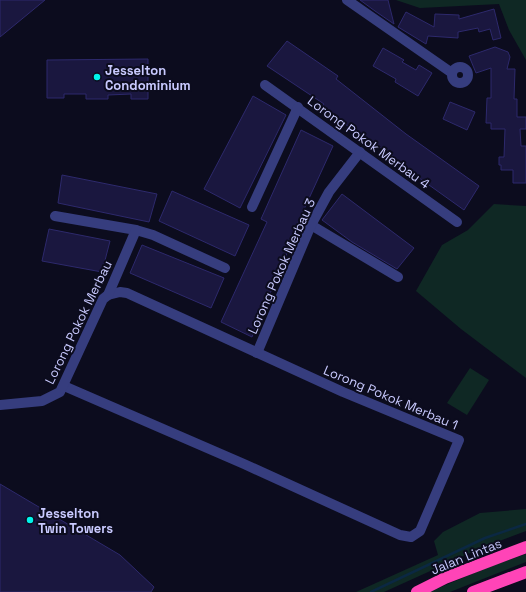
<svg xmlns="http://www.w3.org/2000/svg" width="526" height="592" font-family="'Space Grotesk',sans-serif">
<style>
.green{fill:#0f2824}
.lines{fill:none;stroke-linecap:round;stroke-linejoin:round}
.stream{stroke:#0b2843;stroke-width:2.5}
.building{fill:#1a173f;stroke:#2d296c}
.street{stroke:#363d7e;stroke-width:10}
.highway{stroke:#ff44b7;stroke-width:12}
.poi-dot{fill:#00f4eb;stroke:#0c0c1e;stroke-width:1.5}
.labels{text-anchor:middle;stroke-width:4;stroke-linejoin:round;paint-order:stroke}
.poi-label{font-size:13px;font-weight:bold;fill:#c9caff;stroke:#0c0c1e;text-anchor:start}
.street-label{font-size:13px;fill:#c9caff;stroke:#0c0c1e}
</style>
<rect width="100%" height="100%" fill="#0c0c1e"/>
<g class="green">
<polygon points="396,0 526,0 526,60 509,30 499,4 420,8"/>
<polygon points="494,204 526,206 526,378 461,329 416,291 442,245 468,230"/>
<polygon points="470,368 489,380 467,415 447,403"/>
<polygon points="526,509 526,531 481,548 384,592 356,592 438,555 434,541 443,532 480,513"/>
<polygon points="526,554 526,562 450,592 429,592 491,566"/>
</g>
<g class="lines">
<polyline class="stream" points="371,592 485,538 526,524"/>
</g>
<g class="building">
<polygon points="0,0 45,0 0,37"/>
<polygon points="360,0 388,0 394,24 375,11"/>
<polygon points="494,9 501,38 493,40 490,29 479,32 478,28 458,32 458,38 428,36 426,44 398,27 406,12 434,27 435,14 459,15 459,19"/>
<polygon points="287,41 338,76 336,79 406,134 479,186 464,210 394,160 396,158 321,108 324,104 267,66"/>
<polygon points="495,47 508,52 510,57 507,69 515,69 514,99 517,99 517,117 526,117 526,129 520,129 521,146 526,146 526,183 513,183 513,170 501,170 501,165 499,165 499,157 504,157 505,129 491,129 491,123 486,123 487,98 491,98 491,68 476,73 469,56"/>
<polygon points="383,48 404,60 402,62 416,70 419,65 432,73 418,96 395,82 396,79 373,66"/>
<polygon points="148,59 148,99 131,99 131,94 108,95 108,99 86,99 86,94 64,94 64,98 47,98 47,60"/>
<polygon points="253,96 286,115 240,208 204,189"/>
<polygon points="450,102 475,112 467,130 443,119"/>
<polygon points="301,130 333,146 290,240 292,241 252,337 221,322 267,222 261,219"/>
<polygon points="62,175 157,194 149,222 58,203"/>
<polygon points="172,191 249,225 235,256 159,221"/>
<polygon points="342,194 414,248 397,269 352,242 322,220"/>
<polygon points="49,229 110,241 102,272 42,261"/>
<polygon points="142,245 224,278 211,308 130,273"/>
<polygon points="0,484 120,555 154,587 151,592 0,592"/>
</g>
<g class="lines">
<g class="street">
<polyline points="347,0 452,73"/>
<circle cx="460" cy="75" r="8"/>
<polyline points="265,85 457,222"/>
<polyline points="252,207 298,107"/>
<polyline points="55,216 136,230 153,235 225,268"/>
<polyline points="311,225 398,277"/>
<polyline points="257,353 311,225 329,192 360,152"/>
<polyline points="64,386 244,464 400,535 411,537 420,531 459,440 343,392 127,293 120,292 108,295"/>
<polyline points="0,405 42,401 60,392 103,299 108,295 136,230"/>
</g>
<g class="highway">
<polyline points="417,592 445,578 526,547"/>
<polyline points="473,592 526,572"/>
</g>
</g>
<g class="poi-dot">
<circle cx="97" cy="77" r="4"/>
<circle cx="30" cy="520" r="4"/>
</g>
<g class="labels">
<g class="poi-label">
<text x="105" y="75">Jesselton<tspan x="105" dy="15">Condominium</tspan></text>
<text x="38" y="518">Jesselton<tspan x="38" dy="15">Twin Towers</tspan></text>
</g>
<g class="street-label">
<text transform="translate(369 142) rotate(36)" y="5">Lorong Pokok Merbau 4</text>
<text transform="translate(281 266) rotate(-66)" y="5">Lorong Pokok Merbau 3</text>
<text transform="translate(78 322) rotate(-64)" y="5">Lorong Pokok Merbau</text>
<text transform="translate(391 397) rotate(23)" y="5">Lorong Pokok Merbau 1</text>
<text transform="translate(466 556) rotate(-22)" y="5">Jalan Lintas</text>
</g>
</g>
</svg>
